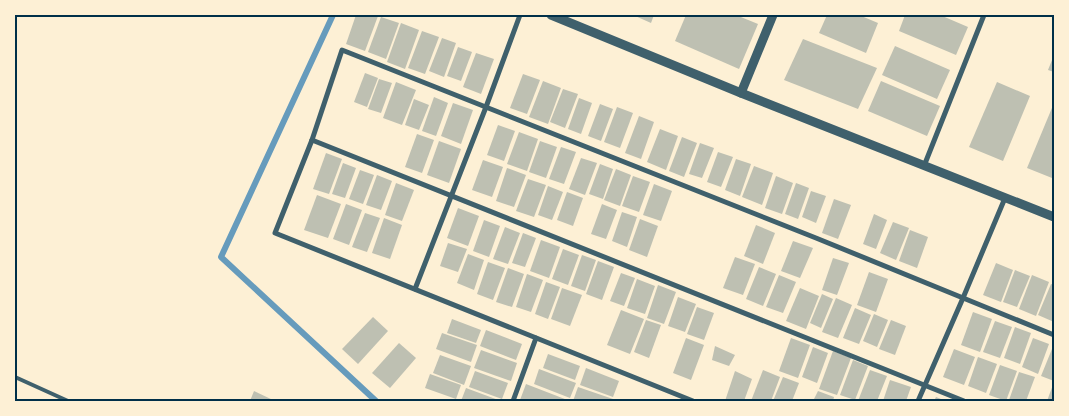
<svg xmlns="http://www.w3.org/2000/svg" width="1069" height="416" font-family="Spectral,serif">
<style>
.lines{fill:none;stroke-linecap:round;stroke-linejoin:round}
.stream{stroke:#669bbc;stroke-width:6}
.building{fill:#bec0b2}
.service{stroke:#3f606c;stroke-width:4}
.minor{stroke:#3f606c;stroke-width:5}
.tertiary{stroke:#3f606c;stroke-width:9}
.neatline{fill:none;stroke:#003049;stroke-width:2}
</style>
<rect width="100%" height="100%" fill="#fdf0d5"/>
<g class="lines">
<polyline class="stream" points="333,15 221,257 376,401"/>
</g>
<g class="building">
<polygon points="356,15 378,16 365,51 346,44"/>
<polygon points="633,15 654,15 651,23"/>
<polygon points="686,15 736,15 758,24 739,69 675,41"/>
<polygon points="827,15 859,15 878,23 866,53 819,33"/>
<polygon points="905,15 940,15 968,27 956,55 899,31"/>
<polygon points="381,17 399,23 386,59 368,52"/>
<polygon points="401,23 419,30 405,69 387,62"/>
<polygon points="422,31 439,37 425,74 408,68"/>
<polygon points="442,38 456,43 444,77 429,71"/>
<polygon points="803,39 877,68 858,109 784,80"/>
<polygon points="895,46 950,70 937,99 882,75"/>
<polygon points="458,47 472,52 461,81 447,76"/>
<polygon points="476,53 494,59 481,94 463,87"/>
<polygon points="1054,55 1054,72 1048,70"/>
<polygon points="365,73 378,78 367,107 354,102"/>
<polygon points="523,74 540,80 527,114 510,108"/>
<polygon points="379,79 392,83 381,113 368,109"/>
<polygon points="543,81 561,88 548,124 529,117"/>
<polygon points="881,81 940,106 927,136 868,111"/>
<polygon points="396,82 416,90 402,125 383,118"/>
<polygon points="997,82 1030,96 1003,161 969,147"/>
<polygon points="563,89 578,94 565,128 550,122"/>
<polygon points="434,97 448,103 436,136 422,131"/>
<polygon points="579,98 592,103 581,134 568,129"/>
<polygon points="414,99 429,105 419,130 405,125"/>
<polygon points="453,103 473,110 461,144 441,136"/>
<polygon points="1054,103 1054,173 1052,178 1027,168"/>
<polygon points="600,104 613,109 601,141 588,136"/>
<polygon points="617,107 633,113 620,148 604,142"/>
<polygon points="639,116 654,122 641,159 625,153"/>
<polygon points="498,125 515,131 504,161 487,155"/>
<polygon points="660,129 678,136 666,170 647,162"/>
<polygon points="519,132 538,139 527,171 507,164"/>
<polygon points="417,134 434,140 422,173 405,167"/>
<polygon points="682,137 697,143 684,177 669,171"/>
<polygon points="439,141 461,149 449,183 427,175"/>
<polygon points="540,141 557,147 546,178 529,172"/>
<polygon points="700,143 714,148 702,178 689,174"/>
<polygon points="561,147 576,152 564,184 549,179"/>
<polygon points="718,152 733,157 721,187 707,182"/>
<polygon points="326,153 342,159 329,194 313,189"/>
<polygon points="581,158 597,163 585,195 569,189"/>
<polygon points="736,159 751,164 740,196 725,190"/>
<polygon points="483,160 503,167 492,197 472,190"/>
<polygon points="343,163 356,168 345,198 332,194"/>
<polygon points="600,164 613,169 603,199 589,194"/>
<polygon points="754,166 773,173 762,205 742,197"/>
<polygon points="507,168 526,175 514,207 496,201"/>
<polygon points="616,169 631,175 620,206 604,200"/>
<polygon points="360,170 374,175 363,204 349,199"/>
<polygon points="377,175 392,181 381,210 366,205"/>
<polygon points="633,176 650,182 639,212 622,206"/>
<polygon points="776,176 793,183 782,214 765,208"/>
<polygon points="528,179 546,185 534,217 516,211"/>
<polygon points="396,183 414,190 402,221 385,215"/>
<polygon points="796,183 809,188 798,219 785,214"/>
<polygon points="654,184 672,191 661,221 643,215"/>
<polygon points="548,186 563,192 552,220 538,215"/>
<polygon points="811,191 826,196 816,223 802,217"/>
<polygon points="567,192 583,198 573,226 557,220"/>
<polygon points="317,195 341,204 328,238 304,230"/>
<polygon points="834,199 851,205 838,239 822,233"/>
<polygon points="346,204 362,210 349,245 333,239"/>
<polygon points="602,204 617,210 606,239 591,234"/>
<polygon points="458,208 479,216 468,246 447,238"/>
<polygon points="622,212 637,217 627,247 612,241"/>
<polygon points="365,213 380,218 367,252 352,247"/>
<polygon points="874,214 887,220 876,249 863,244"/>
<polygon points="384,218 402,225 390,259 372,253"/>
<polygon points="640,219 658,226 647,257 629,250"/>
<polygon points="484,220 500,226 489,257 473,251"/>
<polygon points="893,222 909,228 896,260 880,253"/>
<polygon points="756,225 775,233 763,264 744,256"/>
<polygon points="505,227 520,233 508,264 493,259"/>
<polygon points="910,230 928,237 917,268 899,261"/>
<polygon points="523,233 536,238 525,267 512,263"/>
<polygon points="541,240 560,247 549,278 530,271"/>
<polygon points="793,241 813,248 800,278 781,271"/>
<polygon points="448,243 467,249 458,272 440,266"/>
<polygon points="563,249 579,255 568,285 552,279"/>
<polygon points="468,254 484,260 474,290 457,283"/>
<polygon points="582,255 596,260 585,291 571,286"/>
<polygon points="735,257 755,264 743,295 723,288"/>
<polygon points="833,258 849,263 837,295 822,290"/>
<polygon points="598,261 614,267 602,300 586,294"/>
<polygon points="488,262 505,268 493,300 477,294"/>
<polygon points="996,263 1013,270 1001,302 983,295"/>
<polygon points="759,267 776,274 763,306 746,299"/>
<polygon points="508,268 524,274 512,307 496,302"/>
<polygon points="1015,270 1030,276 1017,307 1003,302"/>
<polygon points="869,272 888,279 876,312 857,305"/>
<polygon points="621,273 635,278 624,306 610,301"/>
<polygon points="527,274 543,280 531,312 516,307"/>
<polygon points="779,275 796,282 783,313 766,307"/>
<polygon points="1032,275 1049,282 1036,316 1019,309"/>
<polygon points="637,279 655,286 645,314 627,308"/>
<polygon points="546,282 560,287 548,319 535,314"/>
<polygon points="1051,284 1054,285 1054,322 1038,315"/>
<polygon points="658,285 676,292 664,324 647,318"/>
<polygon points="562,288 582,295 570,326 551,319"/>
<polygon points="800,288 819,296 806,329 786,321"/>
<polygon points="822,294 833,299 821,328 810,323"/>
<polygon points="678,297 696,304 685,332 668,326"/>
<polygon points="836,298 852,305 838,338 822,332"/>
<polygon points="697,307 714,313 704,340 687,334"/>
<polygon points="855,308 871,315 859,344 843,338"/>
<polygon points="621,310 644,319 630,354 607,345"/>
<polygon points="973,312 992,319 980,352 961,345"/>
<polygon points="874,314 888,320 877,347 863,341"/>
<polygon points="373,317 388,331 358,364 342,349"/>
<polygon points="452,319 481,330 476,343 447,333"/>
<polygon points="646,320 661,325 649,358 634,352"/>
<polygon points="891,320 906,326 895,355 879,349"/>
<polygon points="995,321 1012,327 1000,358 983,352"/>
<polygon points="1015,327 1031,333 1020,364 1004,358"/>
<polygon points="486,330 522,344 516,360 480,346"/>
<polygon points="442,333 477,345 471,362 436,349"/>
<polygon points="686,338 704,345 691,380 673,373"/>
<polygon points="791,338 810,345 798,378 779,371"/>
<polygon points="1033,338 1049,344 1038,374 1022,367"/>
<polygon points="399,343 416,358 390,388 372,373"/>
<polygon points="1054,344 1054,381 1041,376"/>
<polygon points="715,346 735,355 729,366 712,360"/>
<polygon points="813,347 828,353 817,383 802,377"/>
<polygon points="954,349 975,357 964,385 943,377"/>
<polygon points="481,350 517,363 511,381 474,368"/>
<polygon points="833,351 851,358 837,395 819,389"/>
<polygon points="548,354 580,366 575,380 543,368"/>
<polygon points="440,355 471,366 464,385 433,373"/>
<polygon points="978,357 997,364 986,393 968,386"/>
<polygon points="853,360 868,366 855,400 840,395"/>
<polygon points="1000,365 1017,371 1006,401 989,395"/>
<polygon points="586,368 619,381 613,397 580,385"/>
<polygon points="539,369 576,383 570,398 534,384"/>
<polygon points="763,370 780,377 771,401 751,401"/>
<polygon points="870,370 887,376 877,401 858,401"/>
<polygon points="475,371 508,383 502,399 469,387"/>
<polygon points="735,371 752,379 744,401 725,401"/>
<polygon points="1019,372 1035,377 1026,401 1013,401 1009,400"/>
<polygon points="430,374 461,385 456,399 425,388"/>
<polygon points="783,377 799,383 792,401 773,401"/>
<polygon points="890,380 911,387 906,401 883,401"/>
<polygon points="1054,382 1054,401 1047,401"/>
<polygon points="526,384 570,401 523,401 520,400"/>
<polygon points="578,387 613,399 612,401 573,401"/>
<polygon points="466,388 501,401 461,401"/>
<polygon points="254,391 275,401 250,401"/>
<polygon points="818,391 834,397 833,401 813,401"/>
<polygon points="936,397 946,401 934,401"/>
</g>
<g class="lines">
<polyline class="service" points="15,377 68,401"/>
<g class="minor">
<polyline points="312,140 964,401"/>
<polyline points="924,166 984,15"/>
<polyline points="415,289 486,107 520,15"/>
<polyline points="513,401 536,338"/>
<polyline points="693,401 275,233 312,140 342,50 816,238 1054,335"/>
<polyline points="918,401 963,298 1005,198"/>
</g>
<g class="tertiary">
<polyline points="551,15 741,93 1054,217"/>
<polyline points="741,93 773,15"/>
</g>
</g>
<rect width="1069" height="416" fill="none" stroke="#fdf0d5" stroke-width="32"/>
<rect x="16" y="16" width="1037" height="384" class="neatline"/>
</svg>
